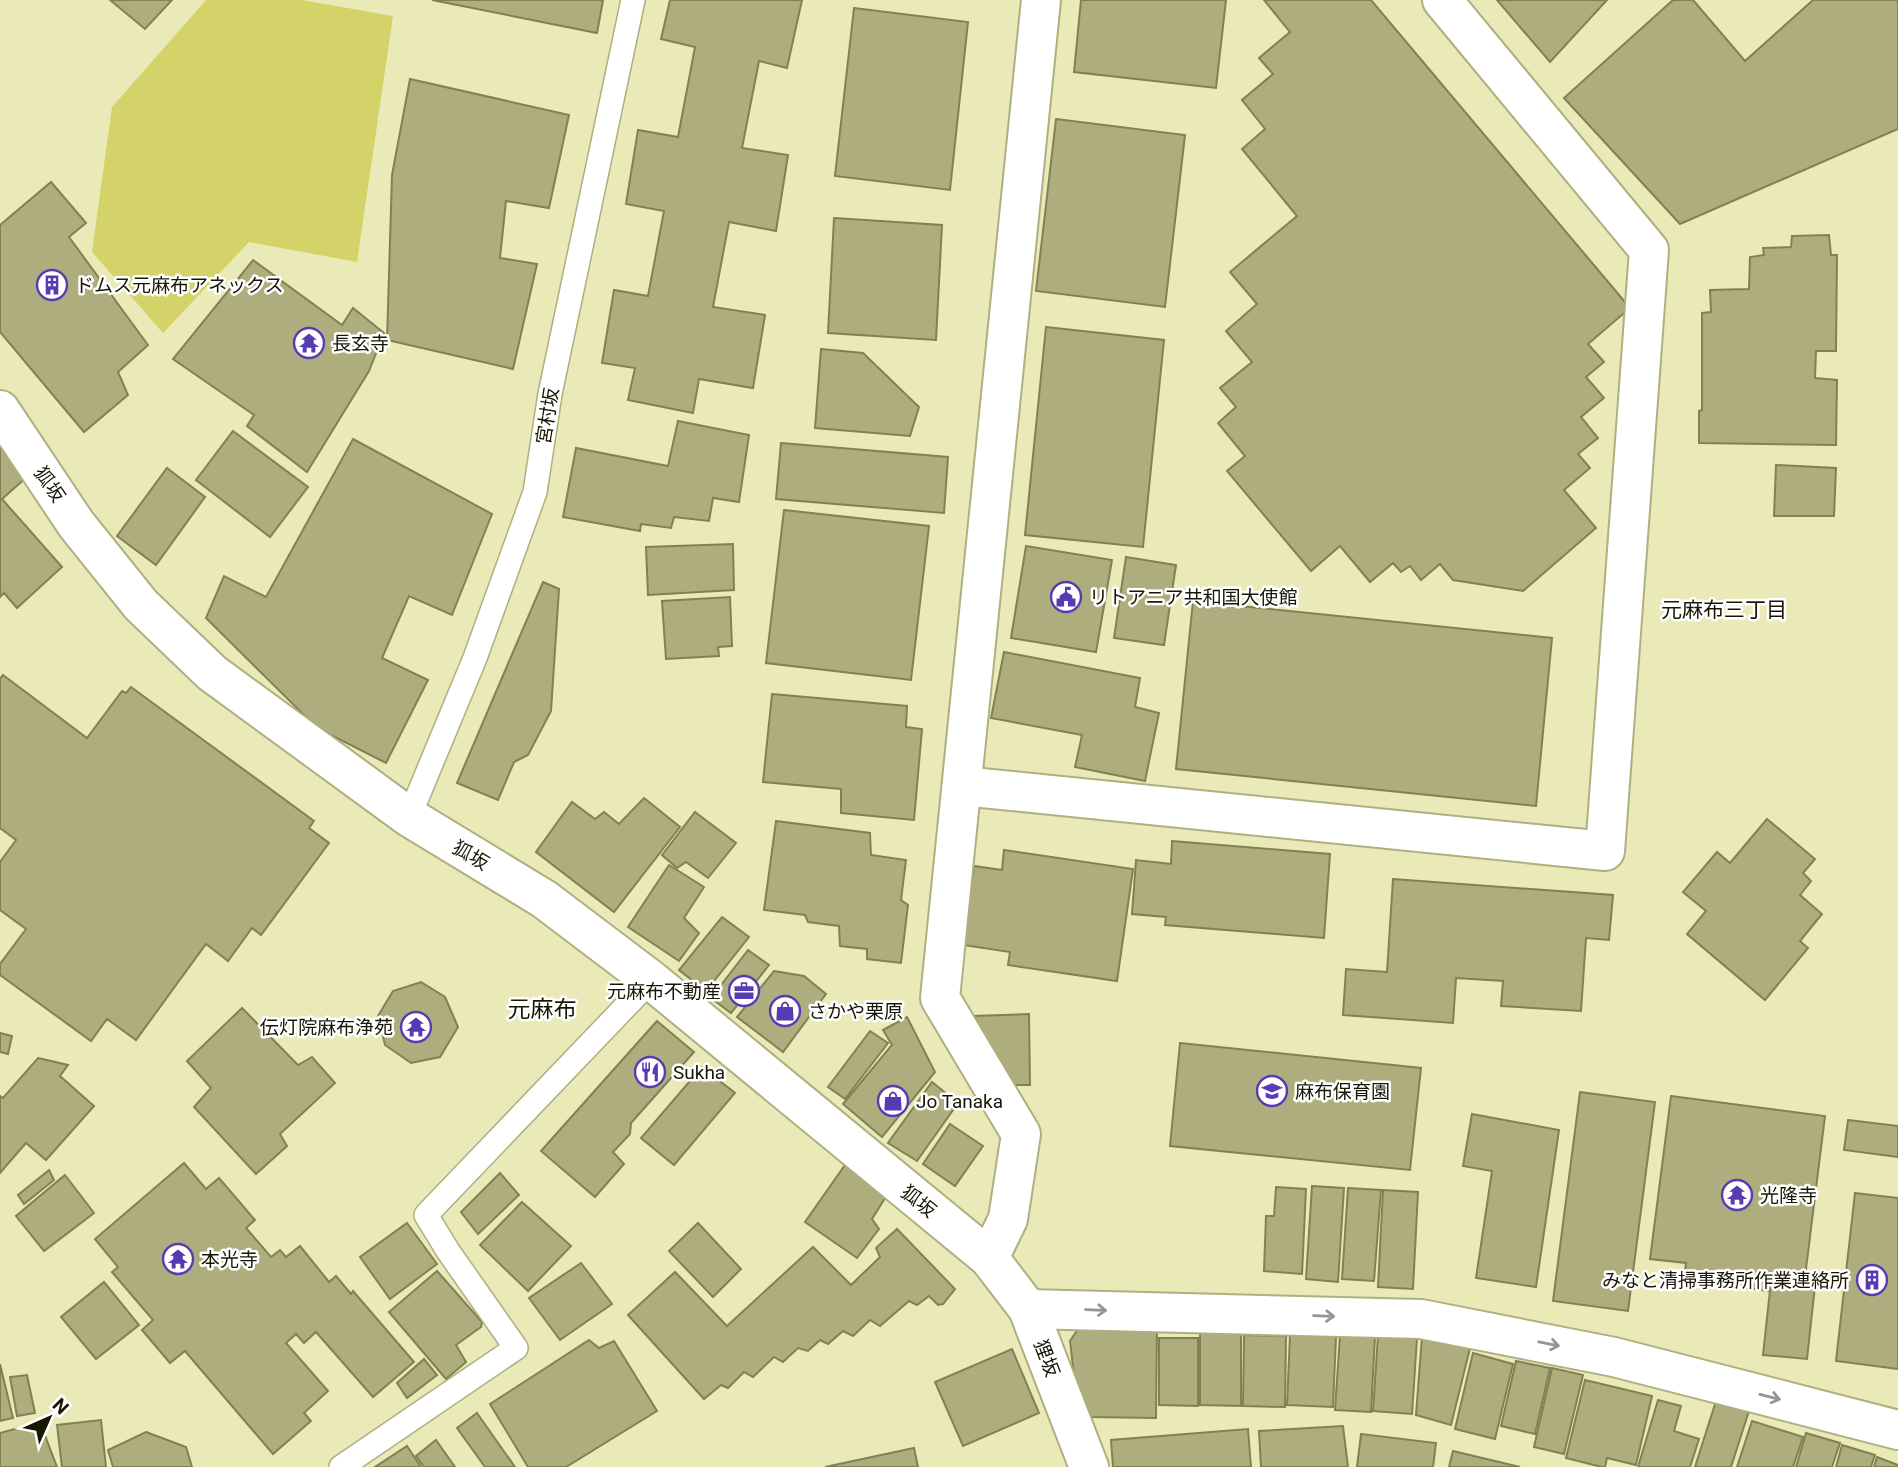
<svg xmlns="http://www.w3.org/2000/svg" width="1898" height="1467" font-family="Roboto,'Noto Sans JP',sans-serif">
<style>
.green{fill:#d4d369}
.building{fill:#adad7d;stroke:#818153;stroke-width:2}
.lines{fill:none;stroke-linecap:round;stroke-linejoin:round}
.lane-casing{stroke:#afaf7f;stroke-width:26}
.street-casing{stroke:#afaf7f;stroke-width:42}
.lane{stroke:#fff;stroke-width:23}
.street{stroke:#fff;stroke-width:38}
.oneway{stroke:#96968e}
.labels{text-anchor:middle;stroke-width:5;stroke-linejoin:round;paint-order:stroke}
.poi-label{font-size:19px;fill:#161604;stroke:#fff;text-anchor:start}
.street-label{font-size:19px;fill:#161604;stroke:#fff}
.neighbourhood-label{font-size:21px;fill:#161604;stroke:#fff}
.quarter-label{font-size:23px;fill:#161604;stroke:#fff}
</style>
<rect width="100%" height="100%" fill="#e9eab8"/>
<polygon class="green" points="206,0 302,0 393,16 357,262 249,242 163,333 92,252 112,107"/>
<g class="building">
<polygon points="110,0 172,0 145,29"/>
<polygon points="432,0 603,0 597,33"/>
<polygon points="670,0 802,0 787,68 759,61 742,148 788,155 776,231 729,222 713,307 765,315 753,388 699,379 693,413 628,400 635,368 602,363 614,290 648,296 664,211 626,204 638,130 678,137 695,47 661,39"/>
<polygon points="1081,0 1226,0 1216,88 1074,72"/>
<polygon points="1264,0 1371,0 1630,308 1588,344 1604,362 1586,377 1604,398 1581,417 1598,438 1578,454 1590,468 1564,490 1596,528 1523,591 1453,580 1440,564 1421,580 1410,566 1401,572 1393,563 1370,582 1340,546 1311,571 1227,471 1245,456 1218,423 1236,407 1220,388 1252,362 1226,331 1257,304 1230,272 1297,216 1242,149 1265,129 1242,100 1273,74 1259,58 1290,32"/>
<polygon points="1497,0 1607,0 1550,62"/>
<polygon points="1673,0 1693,0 1745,61 1813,0 1898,0 1898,129 1680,224 1564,98"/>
<polygon points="854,8 968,22 950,190 835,176"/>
<polygon points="410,79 569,115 549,208 506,201 500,258 537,264 513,369 387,340 392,175"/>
<polygon points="1056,119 1185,135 1165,307 1036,291"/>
<polygon points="51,182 86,223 69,237 148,345 118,372 128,395 84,432 0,332 0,225"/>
<polygon points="834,218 942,225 936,340 828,333"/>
<polygon points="1829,235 1831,255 1837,255 1836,351 1816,351 1815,378 1837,380 1836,445 1699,443 1699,411 1702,410 1702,313 1711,312 1710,290 1749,289 1750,257 1764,255 1763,248 1791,247 1792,236"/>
<polygon points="253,260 342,325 353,308 384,333 369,371 307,472 247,426 254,415 173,359"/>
<polygon points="1046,327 1164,340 1143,547 1025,535"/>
<polygon points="821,349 863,353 919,407 910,436 815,428"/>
<polygon points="678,421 749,435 739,502 713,498 709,521 674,517 671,528 641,524 640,531 563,517 576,448 668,466"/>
<polygon points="233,431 308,487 270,537 196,480"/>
<polygon points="353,439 492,514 452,615 409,596 382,658 428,680 386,763 317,728 206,618 224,576 266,597"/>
<polygon points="0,443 28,476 2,499 62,567 17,608 4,593 0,597"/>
<polygon points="781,443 948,457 944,513 776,499"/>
<polygon points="1776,465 1836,468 1834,516 1774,516"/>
<polygon points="167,468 205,497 156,565 117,536"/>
<polygon points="784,510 929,526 911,680 766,663"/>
<polygon points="733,544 734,590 648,595 646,547"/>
<polygon points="1026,546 1112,560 1096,652 1011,638"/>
<polygon points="1126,557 1176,565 1164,645 1114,638"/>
<polygon points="543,582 559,589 551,711 528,755 514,762 498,800 457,783"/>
<polygon points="730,597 732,646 718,647 719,656 666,659 662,601"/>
<polygon points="1193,601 1552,638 1536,806 1176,769"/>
<polygon points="1004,652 1140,678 1135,707 1159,713 1145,781 1075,767 1082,735 991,718"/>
<polygon points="3,675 87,738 122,691 126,693 131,687 314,821 309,828 329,843 261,935 252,928 228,961 206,944 136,1040 107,1019 91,1041 0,975 0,964 26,929 0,910 0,862 16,840 0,828 0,679"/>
<polygon points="772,694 907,706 906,727 922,729 914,820 841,813 841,789 763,782"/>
<polygon points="644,798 680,827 614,912 536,852 572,802 595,819 604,812 619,824"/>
<polygon points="695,812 736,843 708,878 686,862 677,868 662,855"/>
<polygon points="1767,819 1815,859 1803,873 1811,881 1800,895 1822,914 1800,941 1808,948 1765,1000 1687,934 1706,911 1683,892 1717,852 1730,863"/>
<polygon points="776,821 870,833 871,855 906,860 901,900 908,905 901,963 867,959 867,949 840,946 839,926 808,922 805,915 764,910"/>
<polygon points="1172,841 1330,854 1324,938 1165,925 1166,917 1132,914 1136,860 1171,864"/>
<polygon points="1004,850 1133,869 1117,981 1008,965 1010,952 963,945 974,866 1002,870"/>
<polygon points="669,865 704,887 684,918 699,933 679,961 628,927"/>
<polygon points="1393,879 1613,895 1609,940 1586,938 1581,1011 1501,1006 1503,981 1456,978 1453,1023 1343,1015 1346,969 1387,972"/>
<polygon points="722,917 749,937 706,991 679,970"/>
<polygon points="748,950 769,965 731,1013 711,998"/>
<polygon points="774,971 804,976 826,994 783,1052 737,1017"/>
<polygon points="421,982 445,997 458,1027 440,1057 411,1063 385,1045 378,1016 393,991"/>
<polygon points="242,1008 298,1065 312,1057 335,1083 280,1134 287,1146 256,1174 194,1107 211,1088 187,1061"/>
<polygon points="1029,1014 1030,1085 1010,1085 973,1031 973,1016"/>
<polygon points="907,1017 935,1072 882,1137 843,1104 892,1045 883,1030"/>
<polygon points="657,1021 694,1052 631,1123 630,1134 613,1152 624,1164 595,1197 541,1151"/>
<polygon points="870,1031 888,1043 845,1099 828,1087"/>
<polygon points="0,1033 12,1036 8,1054 0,1052"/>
<polygon points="1180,1043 1421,1068 1410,1170 1170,1146"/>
<polygon points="38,1058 68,1065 60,1076 94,1106 46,1160 26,1143 0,1173 0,1096 3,1098"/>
<polygon points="702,1067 735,1093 674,1165 641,1138"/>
<polygon points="932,1082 958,1103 917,1161 888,1143"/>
<polygon points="1580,1092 1655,1102 1628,1311 1553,1301"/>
<polygon points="1671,1096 1825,1116 1805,1277 1770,1273 1769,1291 1684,1279 1686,1263 1650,1259"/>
<polygon points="1472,1114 1559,1130 1536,1287 1476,1278 1492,1171 1463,1166"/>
<polygon points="1848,1120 1898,1126 1898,1157 1844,1150"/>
<polygon points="950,1124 983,1146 955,1186 923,1164"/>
<polygon points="184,1163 206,1189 219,1178 255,1220 246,1228 271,1257 280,1250 286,1257 300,1246 329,1282 336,1276 351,1294 353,1291 414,1362 373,1397 316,1332 304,1343 296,1334 286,1343 328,1391 304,1413 311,1421 273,1454 185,1351 170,1363 142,1330 153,1320 112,1272 118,1267 95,1239"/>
<polygon points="845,1165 887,1195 872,1219 879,1229 857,1258 805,1222"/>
<polygon points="49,1170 54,1180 24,1204 18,1195"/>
<polygon points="500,1173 519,1195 478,1234 461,1212"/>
<polygon points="65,1175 94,1213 44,1251 16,1216"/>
<polygon points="1312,1186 1344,1188 1338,1282 1306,1279"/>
<polygon points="1276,1187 1306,1189 1302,1274 1264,1271 1266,1216 1274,1216"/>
<polygon points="1348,1188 1381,1190 1374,1281 1342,1279"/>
<polygon points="1383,1190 1418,1192 1413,1289 1378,1287"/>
<polygon points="1855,1193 1898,1198 1898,1369 1836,1361"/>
<polygon points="522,1202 571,1246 528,1291 480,1245"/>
<polygon points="407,1223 437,1264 390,1299 360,1257"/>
<polygon points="698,1223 741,1269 713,1297 669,1251"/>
<polygon points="897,1229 955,1289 943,1304 938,1305 929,1296 917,1305 909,1301 880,1326 870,1320 853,1336 843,1331 828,1344 820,1340 808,1351 798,1348 783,1362 774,1357 753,1377 744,1372 728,1388 721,1385 704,1399 628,1315 675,1272 727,1326 813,1247 851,1285 880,1257 876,1248"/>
<polygon points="581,1263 612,1304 560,1340 529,1298"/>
<polygon points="437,1271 482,1322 481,1327 456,1345 466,1362 446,1379 389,1312"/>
<polygon points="1771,1281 1815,1286 1807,1359 1763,1355"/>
<polygon points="104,1282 139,1325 96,1359 61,1317"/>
<polygon points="1080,1326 1157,1327 1156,1418 1089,1417 1075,1384 1070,1341"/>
<polygon points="1200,1327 1241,1327 1241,1406 1200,1405"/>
<polygon points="1244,1335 1286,1336 1285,1407 1243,1406"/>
<polygon points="1290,1335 1336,1337 1333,1407 1287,1405"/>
<polygon points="1340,1335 1375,1337 1371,1412 1335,1410"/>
<polygon points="1378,1335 1417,1338 1412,1414 1373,1411"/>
<polygon points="1422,1337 1471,1344 1451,1425 1416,1415"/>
<polygon points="1159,1338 1198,1338 1198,1406 1159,1405"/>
<polygon points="589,1340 599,1348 614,1341 657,1411 566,1467 528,1467 490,1404"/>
<polygon points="1012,1349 1039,1413 963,1446 935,1382"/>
<polygon points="1473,1353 1513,1364 1495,1439 1455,1429"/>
<polygon points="424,1359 437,1375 407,1398 397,1383"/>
<polygon points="1516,1361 1550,1368 1535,1434 1501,1426"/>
<polygon points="0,1364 13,1418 0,1421"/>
<polygon points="1552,1368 1583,1375 1564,1454 1534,1447"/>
<polygon points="27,1375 35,1413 17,1416 10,1377"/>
<polygon points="1585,1380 1652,1396 1636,1465 1607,1458 1605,1467 1602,1467 1566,1458"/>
<polygon points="1658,1400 1681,1406 1674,1431 1699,1439 1690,1467 1638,1467"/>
<polygon points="1716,1401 1749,1411 1731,1467 1695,1467"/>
<polygon points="477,1413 515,1467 485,1467 457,1428"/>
<polygon points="101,1420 106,1467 62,1467 57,1425"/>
<polygon points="1752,1421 1803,1437 1793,1467 1737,1467"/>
<polygon points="40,1422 57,1467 0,1467 0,1433"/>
<polygon points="1343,1426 1348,1467 1261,1467 1259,1431"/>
<polygon points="1248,1429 1251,1467 1113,1467 1111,1440"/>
<polygon points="146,1432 186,1447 192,1467 113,1467 108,1450"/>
<polygon points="1806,1433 1840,1443 1832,1467 1796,1467"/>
<polygon points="1361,1434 1436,1443 1433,1467 1357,1467"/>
<polygon points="436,1440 455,1467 424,1467 416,1456"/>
<polygon points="1842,1445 1875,1455 1871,1467 1836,1467"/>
<polygon points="407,1446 421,1467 375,1467"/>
<polygon points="914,1448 918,1467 825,1467"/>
<polygon points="1453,1451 1520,1467 1449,1467"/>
<polygon points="1877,1457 1898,1465 1898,1467 1874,1467"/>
</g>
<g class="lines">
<g class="lane-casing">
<g id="lane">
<polyline points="409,817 475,658 535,492 550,394 633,0"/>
<polyline points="341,1467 516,1348 448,1251 426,1215 651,980"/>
</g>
</g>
<g class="street-casing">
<g id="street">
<polyline points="0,410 76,524 141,605 212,673 409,817 544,899 651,980 989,1258 1028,1309 1089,1467"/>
<polyline points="962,786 1605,851 1649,250 1442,0"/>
<polyline points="989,1258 1008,1219 1021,1134 940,998 1041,0"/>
<polyline points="1028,1309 1421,1319 1614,1357 1898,1430"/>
</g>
</g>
<use href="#lane" class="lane"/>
<use href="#street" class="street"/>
</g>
<defs><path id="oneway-shaft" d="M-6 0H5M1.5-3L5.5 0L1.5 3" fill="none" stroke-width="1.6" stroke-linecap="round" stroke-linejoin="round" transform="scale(1.75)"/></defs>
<g class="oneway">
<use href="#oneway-shaft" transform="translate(1096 1310) rotate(2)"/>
<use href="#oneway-shaft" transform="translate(1324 1316) rotate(2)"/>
<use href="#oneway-shaft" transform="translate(1549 1344) rotate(11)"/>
<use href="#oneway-shaft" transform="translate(1770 1397) rotate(14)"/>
</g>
<defs>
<g id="building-ring" transform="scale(1.575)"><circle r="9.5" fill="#fff" stroke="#583ab2" stroke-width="1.5"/><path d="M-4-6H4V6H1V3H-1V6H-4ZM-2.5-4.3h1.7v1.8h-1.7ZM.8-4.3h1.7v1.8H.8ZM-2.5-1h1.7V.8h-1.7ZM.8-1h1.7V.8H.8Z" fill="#583ab2"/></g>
<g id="temple-ring" transform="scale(1.575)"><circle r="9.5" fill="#fff" stroke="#583ab2" stroke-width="1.5"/><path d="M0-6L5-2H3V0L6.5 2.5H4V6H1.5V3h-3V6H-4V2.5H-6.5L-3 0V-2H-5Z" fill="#583ab2"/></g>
<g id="civic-ring" transform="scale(1.575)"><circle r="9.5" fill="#fff" stroke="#583ab2" stroke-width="1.5"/><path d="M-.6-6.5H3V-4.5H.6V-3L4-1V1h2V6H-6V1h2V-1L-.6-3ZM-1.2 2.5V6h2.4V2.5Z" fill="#583ab2"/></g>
<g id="office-ring" transform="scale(1.575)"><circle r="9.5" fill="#fff" stroke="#583ab2" stroke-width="1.5"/><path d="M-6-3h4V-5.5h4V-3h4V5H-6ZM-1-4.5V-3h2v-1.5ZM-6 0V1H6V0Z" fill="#583ab2"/></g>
<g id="shop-ring" transform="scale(1.575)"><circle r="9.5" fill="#fff" stroke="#583ab2" stroke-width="1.5"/><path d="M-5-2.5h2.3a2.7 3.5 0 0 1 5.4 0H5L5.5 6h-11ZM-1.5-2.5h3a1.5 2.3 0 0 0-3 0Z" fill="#583ab2"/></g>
<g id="restaurant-ring" transform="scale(1.575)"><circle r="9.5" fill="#fff" stroke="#583ab2" stroke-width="1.5"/><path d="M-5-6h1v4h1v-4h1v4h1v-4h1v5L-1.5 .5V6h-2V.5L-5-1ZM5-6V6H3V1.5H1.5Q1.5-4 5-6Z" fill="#583ab2"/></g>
<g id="school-ring" transform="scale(1.575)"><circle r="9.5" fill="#fff" stroke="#583ab2" stroke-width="1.5"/><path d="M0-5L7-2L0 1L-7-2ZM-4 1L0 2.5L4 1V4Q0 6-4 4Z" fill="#583ab2"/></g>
</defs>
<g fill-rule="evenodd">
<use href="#building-ring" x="52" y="285"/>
<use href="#temple-ring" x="309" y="343"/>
<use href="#civic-ring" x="1066" y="597"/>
<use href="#office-ring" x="744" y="991"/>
<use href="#shop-ring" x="785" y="1011"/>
<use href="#temple-ring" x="416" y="1027"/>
<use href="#restaurant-ring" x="650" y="1072"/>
<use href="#school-ring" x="1272" y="1091"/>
<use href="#shop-ring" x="893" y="1101"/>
<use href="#temple-ring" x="1737" y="1195"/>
<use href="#temple-ring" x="178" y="1259"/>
<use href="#building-ring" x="1872" y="1280"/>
</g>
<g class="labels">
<g class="poi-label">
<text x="75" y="292">ドムス元麻布アネックス</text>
<text x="332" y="350">長玄寺</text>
<text x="1089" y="604">リトアニア共和国大使館</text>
<text x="721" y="998" text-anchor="end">元麻布不動産</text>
<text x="808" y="1018">さかや栗原</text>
<text x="393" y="1034" text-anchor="end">伝灯院麻布浄苑</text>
<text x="673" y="1079">Sukha</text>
<text x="1295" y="1098">麻布保育園</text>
<text x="916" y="1108">Jo Tanaka</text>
<text x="1760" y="1202">光隆寺</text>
<text x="201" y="1266">本光寺</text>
<text x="1849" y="1287" text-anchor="end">みなと清掃事務所作業連絡所</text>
</g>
<g class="street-label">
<text transform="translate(547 416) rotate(-81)" y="7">宮村坂</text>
<text transform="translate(50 484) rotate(56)" y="7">狐坂</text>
<text transform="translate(471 855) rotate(31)" y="7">狐坂</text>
<text transform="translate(919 1201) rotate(39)" y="7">狐坂</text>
<text transform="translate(1047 1358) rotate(69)" y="7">狸坂</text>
</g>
<g class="neighbourhood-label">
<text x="1724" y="617">元麻布三丁目</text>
</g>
<g class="quarter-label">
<text x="542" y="1017">元麻布</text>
</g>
</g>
<g transform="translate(49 1418) rotate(45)" stroke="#ffffff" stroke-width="5" paint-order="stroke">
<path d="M0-5L12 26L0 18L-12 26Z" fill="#161604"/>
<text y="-10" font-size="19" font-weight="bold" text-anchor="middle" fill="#161604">N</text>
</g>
</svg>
